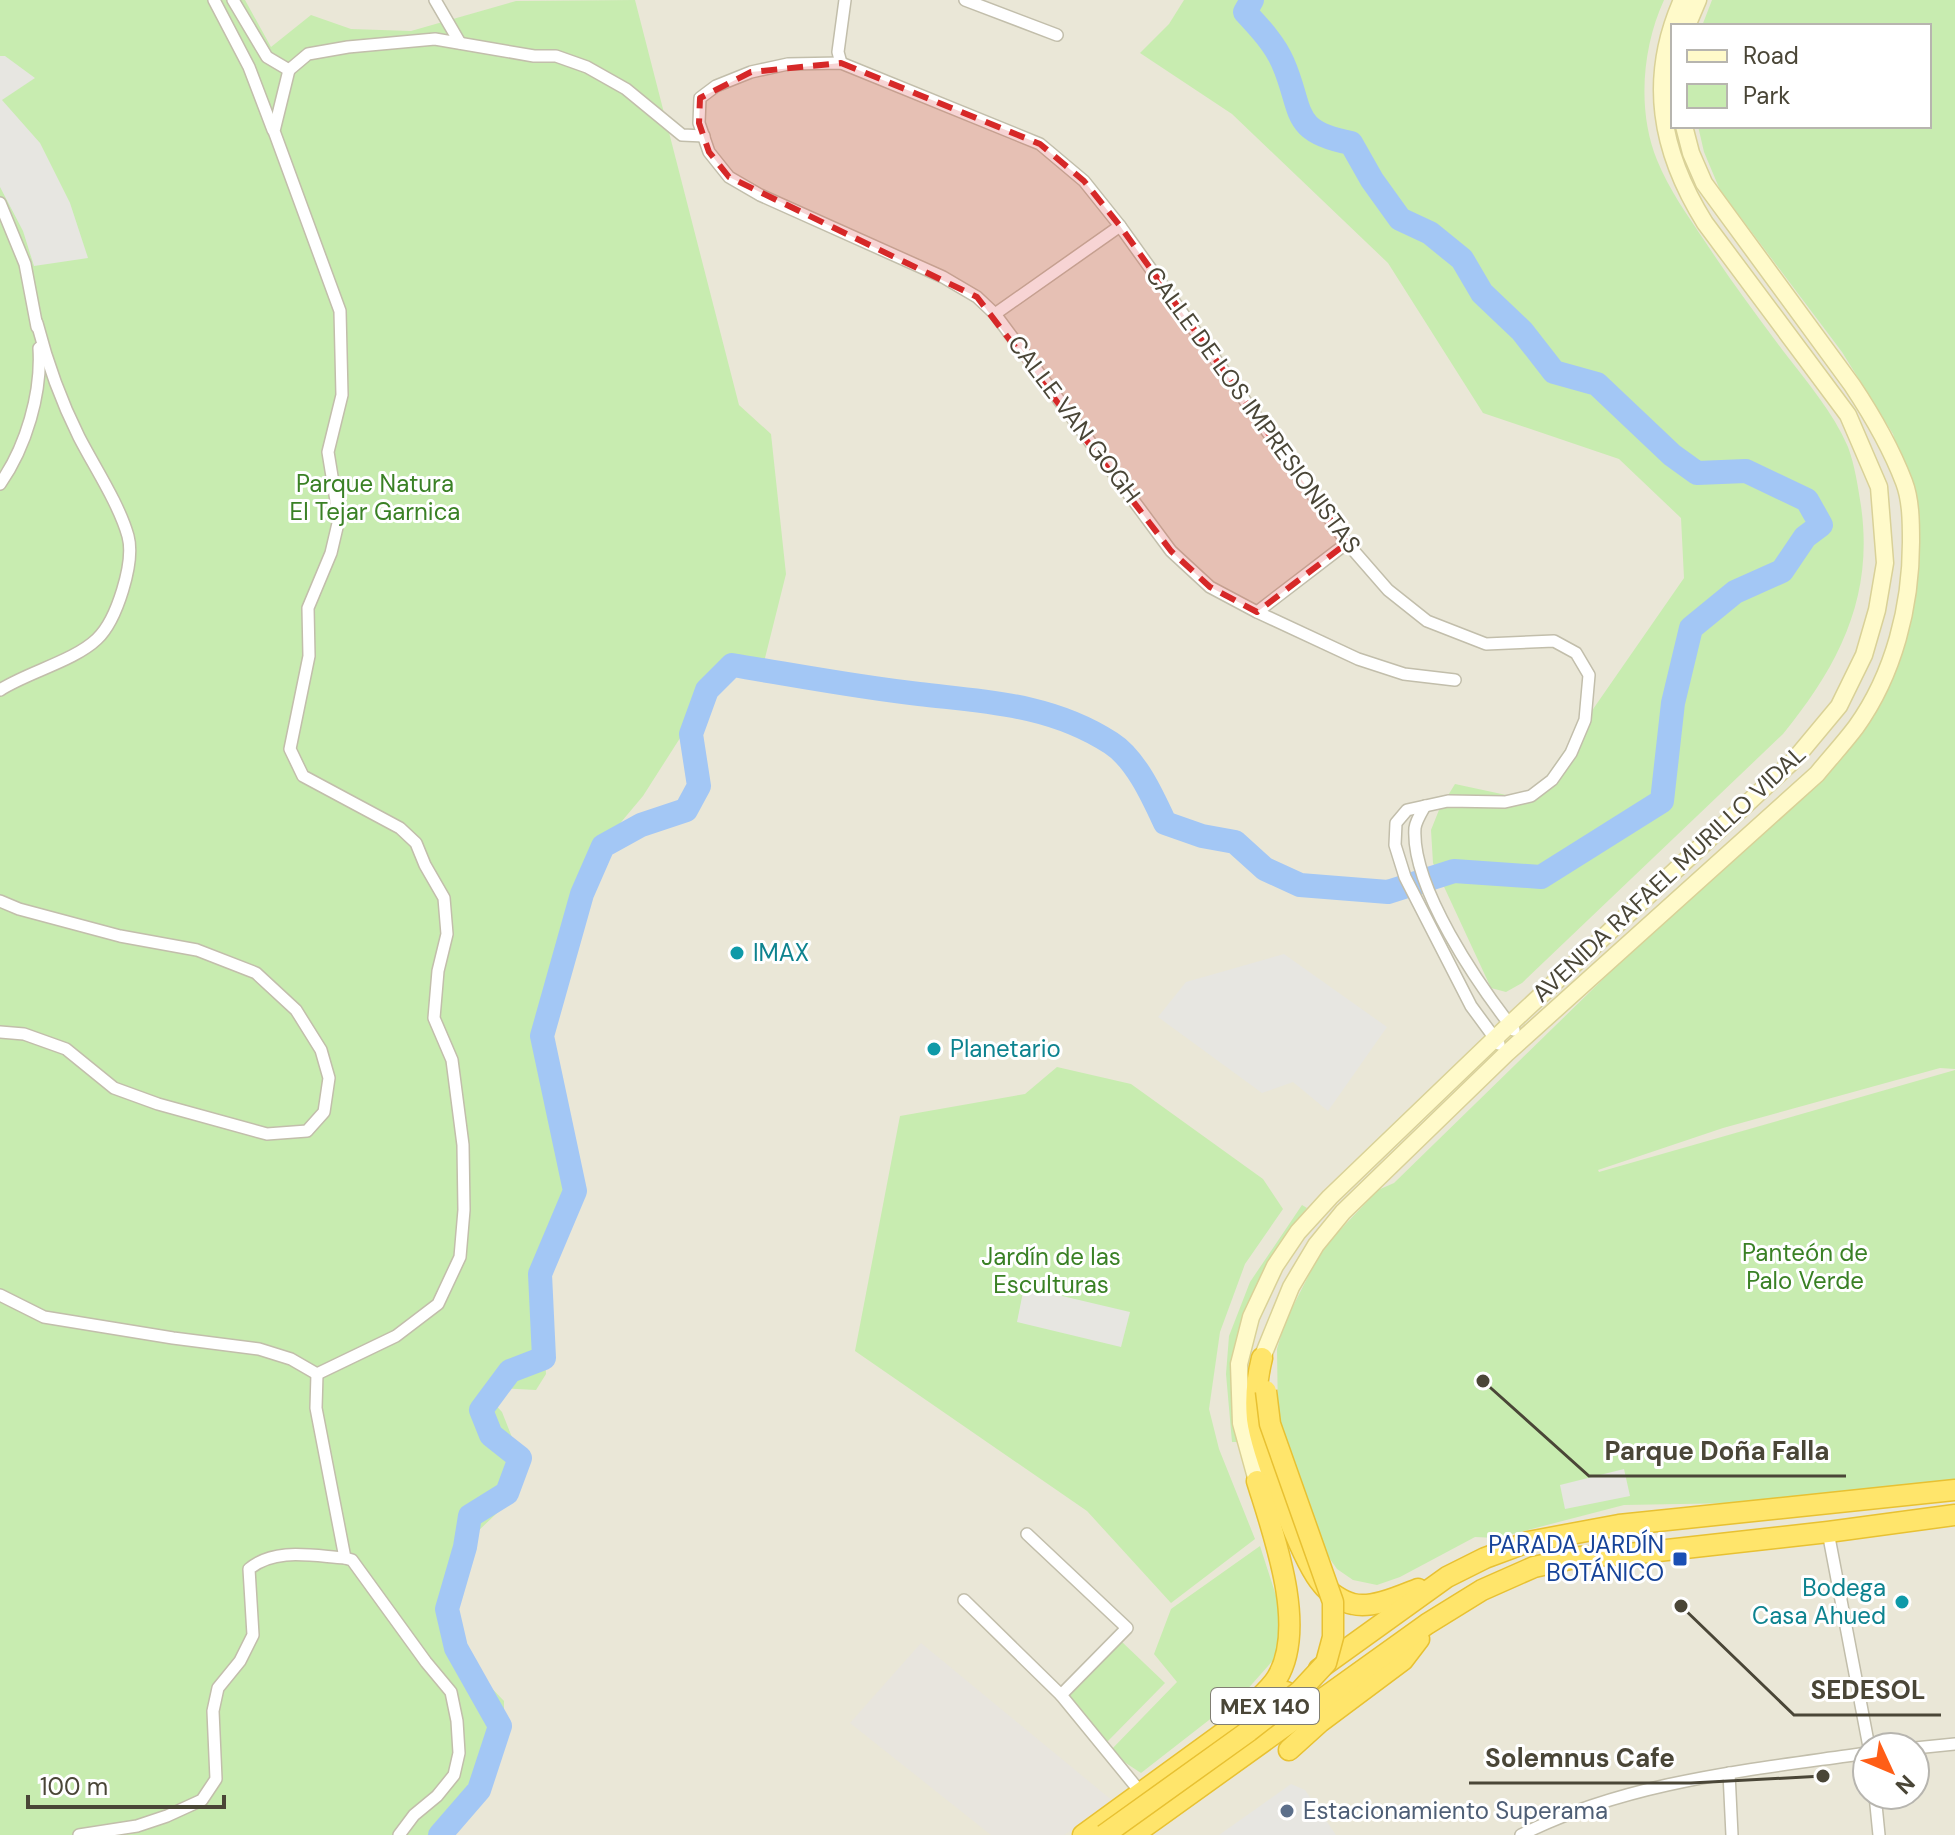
<svg xmlns="http://www.w3.org/2000/svg" width="1955" height="1835" font-family="'DM Sans',sans-serif">
<style>
.residential{fill:#eae7d7;fill-rule:evenodd}
.industrial{fill:#e8e5de}
.green{fill:#c8ecb0}
.parking{fill:#e7e6e1}
.lines{fill:none;stroke-linecap:round;stroke-linejoin:round}
.river{stroke:#a3c7f5;stroke-width:24}
.street-casing{stroke:#c2beab;stroke-width:14}
.secondary-casing{stroke:#d9d197;stroke-width:19}
.highway-casing{stroke:#e8c132;stroke-width:23}
.street{stroke:#fff;stroke-width:11}
.secondary{stroke:#fffaca;stroke-width:16}
.highway{stroke:#ffe56b;stroke-width:20}
.highway-bridge-casing{stroke:#e8c132;stroke-width:23;stroke-linecap:butt}
.highway-bridge{stroke:#ffe56b;stroke-width:20}
.marked{fill:#d62828;fill-opacity:0.2;stroke:#d62828;stroke-width:6;stroke-dasharray:16 10;stroke-linejoin:round}
.culture-dot{fill:#0f9aa8;stroke:#fff;stroke-width:3}
.transit-dot{fill:#1a4fb4;stroke:#fff;stroke-width:3}
.service-dot{fill:#5c6f8a;stroke:#fff;stroke-width:3}
.labels{text-anchor:middle;stroke-width:6;stroke-linejoin:round;paint-order:stroke}
.shield{fill:#fff;stroke:#807e73;stroke-width:2}
.shield-label{font-size:22px;font-weight:bold;fill:#4a4637}
.street-label{font-size:24px;fill:#4a4637;stroke:#fff}
.park-label{font-size:24px;fill:#3a8125;stroke:#fff}
.culture-label{font-size:24px;fill:#0d838f;stroke:#fff;text-anchor:start}
.transit-label{font-size:24px;fill:#164399;stroke:#fff;text-anchor:end}
.service-label{font-size:24px;fill:#4e5e75;stroke:#fff;text-anchor:start}
.leader{fill:none;stroke:#4a4637;stroke-width:3}
.callout-dot{fill:#4a4637;stroke:#fff;stroke-width:3}
.callout-label{font-size:26px;text-anchor:middle;font-weight:bold;fill:#4a4637;stroke:#fff;stroke-width:6;stroke-linejoin:round;paint-order:stroke}
</style>
<rect width="100%" height="100%" fill="#f6f4ea"/>
<path class="residential" d="M0 0H1955V1835H0ZM1673 26H1929V126H1673ZM1867 1747H1915V1795H1867Z"/>
<polygon class="industrial" points="921,1643 1114,1802 1064,1835 991,1835 850,1723"/>
<g class="green">
<polygon points="0,0 245,0 271,47 311,15 351,29 411,31 516,1 635,0 739,405 771,434 786,574 764,662 700,692 689,724 643,796 596,852 578,900 577,945 540,1028 546,1071 574,1131 567,1166 577,1199 562,1244 534,1296 543,1331 546,1374 536,1390 498,1388 488,1397 502,1412 515,1445 515,1477 497,1513 476,1533 445,1616 454,1649 504,1701 504,1722 481,1785 442,1835 0,1835"/>
<path d="M1184 0H1664C1642 48 1637 111 1657 160 1669 190 1688 216 1706 243 1731 281 1757 316 1784 352 1807 382 1833 412 1848 447 1855 466 1858 487 1861 506 1874 597 1839 665 1783 734L1522 983 1506 992 1491 988 1433 863 1431 830 1439 810 1455 784 1530 800 1684 578 1681 518 1619 459 1483 413 1388 263 1232 114 1140 53 1169 24Z"/>
<polygon points="1712,0 1955,0 1955,1069 1940,1068 1723,1128 1598,1170 1599,1172 1955,1070 1955,1481 1737,1503 1624,1505 1497,1538 1475,1537 1400,1577 1377,1585 1353,1580 1337,1569 1325,1552 1278,1417 1277,1349 1285,1322 1322,1249 1378,1190 1394,1183 1837,751 1901,635 1905,473 1893,434 1842,352 1720,190 1704,152 1698,126 1929,126 1929,26 1702,26"/>
<polygon points="1057,1067 1131,1084 1263,1179 1283,1209 1245,1264 1220,1332 1209,1409 1219,1449 1255,1539 1171,1603 1087,1511 855,1351 900,1116 1025,1094"/>
<path d="M1302 1205 1307 1208C1271 1256 1233 1312 1232 1374 1231 1397 1234 1420 1237 1442H1232L1226 1374 1229 1336 1250 1282Z"/>
<polygon points="1260,1546 1279,1605 1283,1649 1245,1692 1141,1773 1109,1752 1177,1682 1154,1654 1171,1609"/>
<polygon points="1122,1642 1165,1683 1107,1742 1068,1694"/>
</g>
<g class="parking">
<polygon points="0,56 5,56 35,78 2,100 40,143 70,203 88,258 34,266 23,231 0,187"/>
<polygon points="1284,954 1387,1027 1328,1111 1293,1082 1262,1093 1158,1017 1186,982"/>
<polygon points="1024,1287 1130,1312 1121,1347 1017,1322"/>
<polygon points="1624,1469 1630,1496 1565,1509 1560,1485"/>
<polygon points="1291,1784 1305,1790 1336,1835 1219,1835"/>
</g>
<g class="lines">
<path class="river" d="M440 1835 479 1790 500 1726 456 1648 447 1609 465 1547 470 1516 507 1493 520 1458 491 1435 481 1410 510 1371 544 1358 540 1274 575 1191 542 1036 582 894 603 846 641 825 686 810 699 786 691 734 707 690 732 665C794 675 856 687 919 694 987 702 1051 704 1111 743 1136 759 1153 797 1165 823L1202 836 1235 842 1265 869 1300 885 1388 892 1454 871 1541 877 1662 801 1673 703 1691 628 1735 592 1782 571 1805 537 1821 525 1807 500 1746 471 1697 473 1672 455 1597 384 1554 372 1522 331 1482 293 1462 259 1430 233 1400 219 1372 180 1351 143C1289 131 1304 111 1283 63 1275 44 1259 27 1245 12L1252 0"/>
<g class="street-casing">
<g id="street">
<polyline points="214,0 249,67 273,130"/>
<polyline points="233,0 267,57 289,70"/>
<polyline points="435,0 460,43"/>
<polyline points="965,0 1057,35"/>
<polyline points="841,63 838,52 845,0"/>
<polyline points="289,70 274,131 340,311 342,395 328,452 339,519 331,553 308,608 309,656 290,749 303,776 400,828 416,843 425,865 444,898 447,934 438,971 434,1018 452,1060 463,1145 464,1210 460,1257 438,1304 396,1336 317,1374"/>
<polyline points="289,70 308,54 348,47 435,39 534,56 556,56 587,67 626,89 682,135 704,136"/>
<polyline points="0,203 25,264 37,327"/>
<polyline points="995,314 1120,226"/>
<path d="M0 484C26 447 42 393 39 348"/>
<polyline points="1257,612 1347,543"/>
<polyline points="1455,680 1404,674 1358,659 1257,612 1210,587 1171,551 995,314 977,297 943,277 760,195 729,177 709,152 699,123 700,98 716,86 751,72 788,64 841,63 1040,144 1084,181 1120,226 1347,543 1388,590 1427,621 1486,644 1554,641 1576,653 1589,675 1585,720 1571,753 1552,780 1531,796 1505,802 1448,801 1407,810 1396,823 1395,845 1405,877 1471,1006 1499,1044"/>
<path d="M0 690C28 672 74 661 97 639 117 620 135 562 128 536 119 504 95 468 79 437 61 401 47 362 37 323"/>
<path d="M1425 806C1421 813 1416 821 1415 828 1411 887 1478 984 1514 1030"/>
<polyline points="0,901 19,909 120,936 197,950 256,973 296,1010 321,1050 329,1078 324,1112 307,1131 267,1134 158,1104 114,1088 66,1049 24,1034 0,1032"/>
<polyline points="0,1295 44,1317 173,1338 259,1349 291,1359 317,1374"/>
<polyline points="317,1374 316,1408 345,1558 352,1560 426,1662 451,1692 457,1721 459,1753 454,1775 437,1796 414,1815 399,1835"/>
<polyline points="1828,1532 1869,1747"/>
<polyline points="1027,1534 1127,1628 1061,1695"/>
<polyline points="964,1600 1061,1695 1142,1794"/>
<polyline points="1915,1748 1955,1744"/>
<polyline points="1729,1773 1732,1835"/>
<polyline points="1875,1795 1879,1835"/>
<path d="M79 1835 137 1826 167 1816 202 1800 216 1779 213 1711 218 1688 240 1661 253 1635 249 1569C275 1547 313 1556 345 1558"/>
<path d="M1521 1835C1628 1781 1750 1770 1867 1753"/>
</g>
</g>
<g class="secondary-casing">
<g id="secondary">
<polyline points="1687,26 1698,0"/>
<path d="M1262 1358 1291 1287 1316 1245 1343 1212 1507 1053 1817 774C1830 758 1844 743 1856 727 1894 674 1911 606 1911 542 1911 523 1911 500 1904 482 1891 448 1872 415 1852 385L1704 183 1691 153 1684 126"/>
<path d="M1257 1481 1241 1423 1239 1364 1251 1317 1275 1266 1298 1232 1330 1197 1509 1025 1794 760 1839 706 1864 655 1877 610 1885 563 1879 487 1848 415 1705 223C1660 151 1647 79 1682 0"/>
</g>
</g>
<g class="highway-casing">
<g id="highway">
<path d="M1262 1358C1257 1378 1255 1398 1257 1419 1261 1450 1302 1562 1322 1584 1328 1592 1343 1602 1353 1604 1372 1609 1400 1596 1418 1589"/>
<polyline points="1319,1669 1447,1577 1485,1558 1528,1542 1619,1525 1955,1490"/>
<path d="M1252 1705C1260 1697 1271 1688 1277 1678 1308 1627 1273 1533 1257 1481"/>
<polyline points="1289,1750 1320,1722 1403,1660 1419,1639"/>
<polyline points="1083,1835 1230,1728 1286,1692"/>
<polyline points="1133,1835 1427,1624 1482,1590 1534,1567 1579,1557 1640,1553 1828,1532 1955,1515"/>
</g>
</g>
<use href="#street" class="street"/>
<use href="#secondary" class="secondary"/>
<use href="#highway" class="highway"/>
<g class="highway-bridge-casing">
<polyline id="highway-bridge" points="1104,1835 1249,1731 1300,1691 1326,1663 1333,1637 1333,1602 1270,1424 1266,1391"/>
</g>
<use href="#highway-bridge" class="highway-bridge"/>
</g>
<path class="marked" d="M841 63 1040 144 1084 181 1120 226 1347 543 1257 612 1210 587 1171 551 977 297 729 177 709 152 699 123 700 98 751 72Z"/>
<g class="culture-dot">
<circle cx="737" cy="953" r="8"/>
<circle cx="934" cy="1049" r="8"/>
<circle cx="1902" cy="1602" r="8"/>
</g>
<rect class="transit-dot" x="1672" y="1551" width="16" height="16" rx="4"/>
<circle class="service-dot" cx="1287" cy="1811" r="8"/>
<g class="labels">
<rect class="shield" x="1211" y="1688" width="108" height="36" rx="6"/>
<g class="shield-label">
<text x="1265" y="1714">MEX 140</text>
</g>
<g class="street-label">
<text transform="translate(1253 410) rotate(54)" y="8">CALLE DE LOS IMPRESIONISTAS</text>
<text transform="translate(1074 419) rotate(53)" y="8">CALLE VAN GOGH</text>
<text transform="translate(1669 874) rotate(-43)" y="8">AVENIDA RAFAEL MURILLO VIDAL</text>
</g>
<g class="park-label">
<text x="375" y="492">Parque Natura<tspan x="375" dy="28">El Tejar Garnica</tspan></text>
<text x="1805" y="1261">Panteón de<tspan x="1805" dy="28">Palo Verde</tspan></text>
<text x="1051" y="1265">Jardín de las<tspan x="1051" dy="28">Esculturas</tspan></text>
</g>
<g class="culture-label">
<text x="753" y="961">IMAX</text>
<text x="950" y="1057">Planetario</text>
<text x="1886" y="1596" text-anchor="end">Bodega<tspan x="1886" dy="28">Casa Ahued</tspan></text>
</g>
<g class="transit-label">
<text x="1664" y="1553">PARADA JARDÍN<tspan x="1664" dy="28">BOTÁNICO</tspan></text>
</g>
<g class="service-label">
<text x="1303" y="1819">Estacionamiento Superama</text>
</g>
</g>
<path class="leader" d="M1483 1381L1589 1476H1846M1681 1606L1794 1715H1941M1823 1776L1691 1783H1469"/>
<g class="callout-dot">
<circle cx="1483" cy="1381" r="8"/>
<circle cx="1681" cy="1606" r="8"/>
<circle cx="1823" cy="1776" r="8"/>
</g>
<g class="callout-label">
<text x="1717" y="1460">Parque Doña Falla</text>
<text x="1868" y="1699">SEDESOL</text>
<text x="1580" y="1767">Solemnus Cafe</text>
</g>
<rect x="1671" y="24" width="260" height="104" fill="#ffffff" stroke="#b7b5af" stroke-width="2"/>
<rect x="1687" y="50" width="40" height="12" fill="#fffaca" stroke="#b7b5af" stroke-width="2"/>
<text x="1743" y="64" font-size="24" fill="#4a4637">Road</text>
<rect x="1687" y="84" width="40" height="24" fill="#c8ecb0" stroke="#b7b5af" stroke-width="2"/>
<text x="1743" y="104" font-size="24" fill="#4a4637">Park</text>
<g transform="translate(1891 1771) rotate(134)"><circle r="38" fill="#ffffff" stroke="#b7b5af" stroke-width="2"/>
<path d="M0-6L14 30L0 20L-14 30Z" fill="#ff5e17"/>
<text y="-12" font-size="22" font-weight="bold" text-anchor="middle" fill="#4a4637">N</text>
</g>
<path d="M28 1795v12h196v-12" fill="none" stroke="#4a4637" stroke-width="4"/>
<text x="40" y="1795" font-size="24" fill="#4a4637" stroke="#ffffff" stroke-width="6" paint-order="stroke">100 m</text>
</svg>
